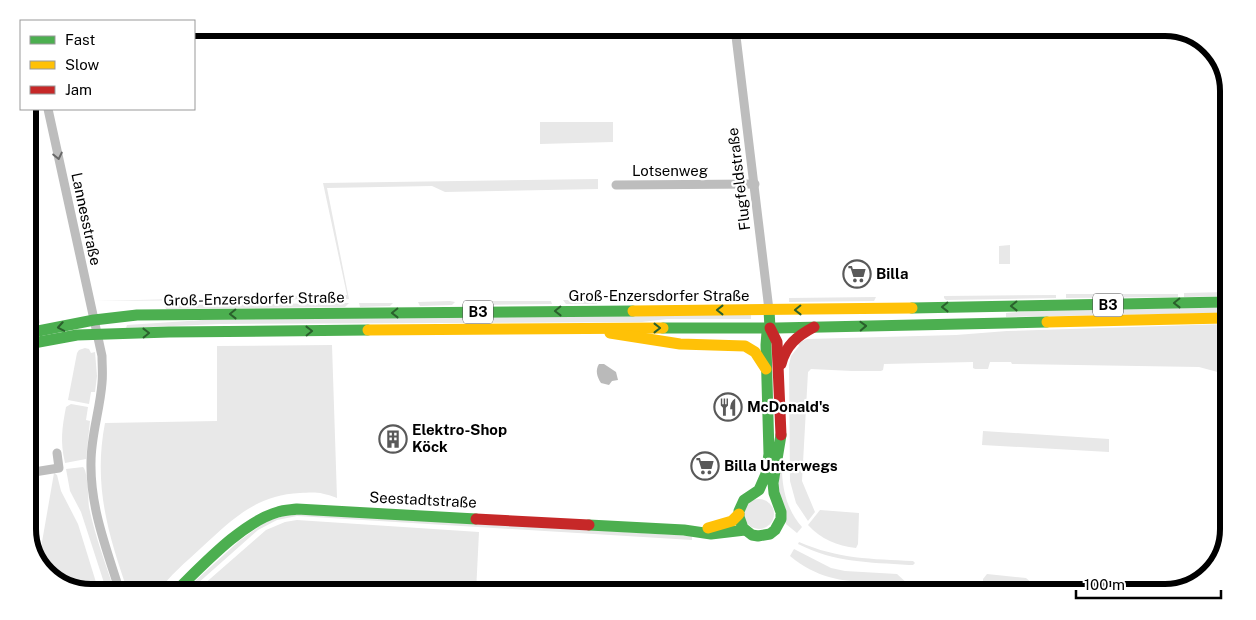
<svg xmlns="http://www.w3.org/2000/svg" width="1256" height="620" font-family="'Public Sans',sans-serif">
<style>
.green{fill:#e8e8e8}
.water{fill:#bababa}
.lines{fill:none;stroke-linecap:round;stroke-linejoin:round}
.street{stroke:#bdbdbd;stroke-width:9}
.fast{stroke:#4caf50;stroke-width:11}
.slow{stroke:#ffc107;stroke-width:11}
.jam{stroke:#c62828;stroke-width:11}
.oneway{stroke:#686868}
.oneway2{stroke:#2a602c}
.labels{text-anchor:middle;stroke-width:4.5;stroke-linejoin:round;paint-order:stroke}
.shield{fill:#fff;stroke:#4c4c4c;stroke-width:1}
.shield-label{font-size:14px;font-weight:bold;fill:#000}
.street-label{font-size:15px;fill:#000;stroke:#fff}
.poi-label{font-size:15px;font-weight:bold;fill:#000;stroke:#fff;text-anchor:start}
.rim{fill:none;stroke:#000;stroke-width:6}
</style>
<rect width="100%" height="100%" fill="#fff"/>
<g class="green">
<polygon points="540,122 613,122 613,142 540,144"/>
<polygon points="598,179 598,189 445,192 432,186 327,188 349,299 94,301 347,295 323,183"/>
<polygon points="1010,245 1010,264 999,264 999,246"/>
<polygon points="28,281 31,281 40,323 28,325 28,316 33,315"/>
<polygon points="1226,292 1226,296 1184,297 1184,293"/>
<polygon points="1066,294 1178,294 1178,297 1066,298"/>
<polygon points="1056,295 1056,298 946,300 944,298 944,296"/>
<polygon points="876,297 874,301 789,302 789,298"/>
<polygon points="563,300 597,300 597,304 566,304"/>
<polygon points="450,301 455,302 452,305 420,306 418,302"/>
<polygon points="482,301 551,301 552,304 481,305"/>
<polygon points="349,303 345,307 166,309 165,305"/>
<polygon points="359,303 393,303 390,306 360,307"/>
<polygon points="1225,307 1225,313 1006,317 1006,313 1047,310"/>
<polygon points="751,313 751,319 667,319 642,322 220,324 126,328 127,325 203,320"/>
<polygon points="1225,324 1225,374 1199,367 1012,364 1011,362 990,362 988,369 975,369 973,368 973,362 884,364 883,370 881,371 852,371 811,369 808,372 802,481 815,512 808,521 796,503 790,481 789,365 791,356 799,346 798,343 807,339 956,335 1007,331"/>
<path d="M332 345 337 498C321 492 316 492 300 493 255 495 232 520 201 548 186 562 170 575 158 592H128C108 534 93 485 105 423L217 421V346Z"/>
<polygon points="85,348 89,349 91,353 95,352 97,376 95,392 91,392 89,404 68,400 77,353 79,350"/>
<path d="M71 404 88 407 86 420 90 421 86 459 65 463C60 441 62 428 66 407Z"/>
<polygon points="983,431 1109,439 1109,452 982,445"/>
<path d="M83 467C88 471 88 498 89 507 95 536 106 565 115 592H107L81 512 70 491 66 469Z"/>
<path d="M780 471 782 472C783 493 788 511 802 527L797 533 786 524 777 494Z"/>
<polygon points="54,473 57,475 61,491 78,524 99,592 91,592 63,586 38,565"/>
<circle cx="759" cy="514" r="15"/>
<path d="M820 510 859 513 858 544 856 548C837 546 821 539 808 525Z"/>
<polygon points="294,513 692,536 692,540 297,516 277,520 258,530 188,592 183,592 239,541 267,521"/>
<polygon points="297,520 479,532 476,592 195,592 266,530 285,522"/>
<path d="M799 542C838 559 872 559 913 561L915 563 913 565H909C868 562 836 563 798 544Z"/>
<path d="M794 549 831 568 845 571 897 574 909 585C897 586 885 584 874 583 839 581 817 578 790 556Z"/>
<polygon points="987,574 1026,578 1033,584 1034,592 992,592 983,582 983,579"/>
</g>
<path class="water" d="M599 364H604L616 372 618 380 612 381 609 385 601 383C597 377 595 370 599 364Z"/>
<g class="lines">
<g class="street">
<polyline points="735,28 769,310"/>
<path d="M48 109 102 356C102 365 103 374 102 383 100 410 91 435 91 462 90 508 107 550 120 592"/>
<polyline points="616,185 755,184"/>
<polyline points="28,473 59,468 57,453"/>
</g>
<g class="fast">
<polyline points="912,308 1225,302"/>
<polyline points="769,310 770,328 767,332 766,345 769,454 766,474 759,490 744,500 739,511 739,517 743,528 752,535 758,536 770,534 775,530 781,519 781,512 774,493 773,483 781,435"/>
<polyline points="663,328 777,328 1047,322"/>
<polyline points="28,333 94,320 137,315 633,311"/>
<polyline points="28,344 77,335 169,332 368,330"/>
<polyline points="589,525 684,530 711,534 745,530"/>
<path d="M175 592C202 566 242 522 278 512 284 510 291 510 297 509L476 519"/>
</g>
<g class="slow">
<polyline points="633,311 912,308"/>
<polyline points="1047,322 1225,318"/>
<polyline points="368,330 663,328"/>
<polyline points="610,333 680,344 745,346 755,352 766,369"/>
<polyline points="708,528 732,521 739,514"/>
</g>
<g class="jam">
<polyline points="770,328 777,342 781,435"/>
<path d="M781 364C786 345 797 336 814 327"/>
<polyline points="476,519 589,525"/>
</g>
</g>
<defs><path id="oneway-chevron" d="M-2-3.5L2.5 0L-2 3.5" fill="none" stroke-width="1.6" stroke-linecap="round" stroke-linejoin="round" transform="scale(1.25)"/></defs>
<use class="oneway" href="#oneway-chevron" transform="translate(58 156) rotate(78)"/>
<g class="oneway2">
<use href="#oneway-chevron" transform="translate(1177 303) rotate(179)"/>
<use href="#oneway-chevron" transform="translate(1014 306) rotate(179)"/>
<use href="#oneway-chevron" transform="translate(945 307) rotate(179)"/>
<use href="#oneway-chevron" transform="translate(720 310) rotate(-180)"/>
<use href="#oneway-chevron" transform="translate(798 310) rotate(179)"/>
<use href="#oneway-chevron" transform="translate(558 311) rotate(179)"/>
<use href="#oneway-chevron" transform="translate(395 313) rotate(179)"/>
<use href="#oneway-chevron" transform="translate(233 314) rotate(179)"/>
<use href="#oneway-chevron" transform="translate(863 326) rotate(-2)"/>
<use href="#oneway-chevron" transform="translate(61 327) rotate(170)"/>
<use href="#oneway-chevron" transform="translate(657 328)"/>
<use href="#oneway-chevron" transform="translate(309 331) rotate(-1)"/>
<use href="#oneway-chevron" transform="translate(146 333) rotate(-1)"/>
</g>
<defs>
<g id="supermarket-ring" transform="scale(1.4375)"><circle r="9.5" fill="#fff" stroke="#595959" stroke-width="1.5"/><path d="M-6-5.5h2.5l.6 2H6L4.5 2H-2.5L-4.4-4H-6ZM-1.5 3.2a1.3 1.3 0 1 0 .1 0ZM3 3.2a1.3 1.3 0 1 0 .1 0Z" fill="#595959"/></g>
<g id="restaurant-ring" transform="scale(1.4375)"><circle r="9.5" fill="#fff" stroke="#595959" stroke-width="1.5"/><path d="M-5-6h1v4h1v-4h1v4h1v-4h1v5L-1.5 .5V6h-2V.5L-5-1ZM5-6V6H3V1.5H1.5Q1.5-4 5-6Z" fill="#595959"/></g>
<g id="building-ring" transform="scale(1.4375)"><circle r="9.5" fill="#fff" stroke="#595959" stroke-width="1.5"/><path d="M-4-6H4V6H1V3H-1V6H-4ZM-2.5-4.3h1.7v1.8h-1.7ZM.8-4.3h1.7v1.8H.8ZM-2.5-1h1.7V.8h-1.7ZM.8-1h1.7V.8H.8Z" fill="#595959"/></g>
</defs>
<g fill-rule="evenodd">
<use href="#supermarket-ring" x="857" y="274"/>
<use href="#restaurant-ring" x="728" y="407"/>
<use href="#building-ring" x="393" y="439"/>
<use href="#supermarket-ring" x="705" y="466"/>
</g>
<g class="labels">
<g class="shield">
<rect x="1093" y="293.5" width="30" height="23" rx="4"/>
<rect x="463" y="300.5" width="30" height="23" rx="4"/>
</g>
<g class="shield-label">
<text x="1108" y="310">B3</text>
<text x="478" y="317">B3</text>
</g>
<g class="street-label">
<text x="670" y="176">Lotsenweg</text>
<text transform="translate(739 179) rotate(-97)" y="5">Flugfeldstraße</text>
<text transform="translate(86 219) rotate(78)" y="5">Lannesstraße</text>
<text x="659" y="301">Groß-Enzersdorfer Straße</text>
<text transform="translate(254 299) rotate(-1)" y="5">Groß-Enzersdorfer Straße</text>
<text transform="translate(423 500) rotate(3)" y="5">Seestadtstraße</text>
</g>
<g class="poi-label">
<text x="876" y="279">Billa</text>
<text x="747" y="412">McDonald's</text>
<text x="412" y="435">Elektro-Shop<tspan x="412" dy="17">Köck</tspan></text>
<text x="724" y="471">Billa Unterwegs</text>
</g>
</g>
<path d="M0 0H1256V620H0ZM91 36H1165A55 55 0 0 1 1220 91V529A55 55 0 0 1 1165 584H91A55 55 0 0 1 36 529V91A55 55 0 0 1 91 36Z" fill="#fff" fill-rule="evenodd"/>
<path class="rim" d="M91 36H1165A55 55 0 0 1 1220 91V529A55 55 0 0 1 1165 584H91A55 55 0 0 1 36 529V91A55 55 0 0 1 91 36Z"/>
<rect x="20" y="20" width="175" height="90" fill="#ffffff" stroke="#999999"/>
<rect x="30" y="36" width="25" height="8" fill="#4caf50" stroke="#999999"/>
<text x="65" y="45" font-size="15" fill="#000000">Fast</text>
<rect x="30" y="61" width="25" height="8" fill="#ffc107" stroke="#999999"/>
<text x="65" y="70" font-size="15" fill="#000000">Slow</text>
<rect x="30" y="86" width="25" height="8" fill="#c62828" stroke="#999999"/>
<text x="65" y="95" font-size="15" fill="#000000">Jam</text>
<path d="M1076 590v8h145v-8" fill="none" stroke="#000000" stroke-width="2.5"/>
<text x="1084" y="590" font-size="15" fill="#000000" stroke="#ffffff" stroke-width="4" paint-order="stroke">100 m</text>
</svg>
